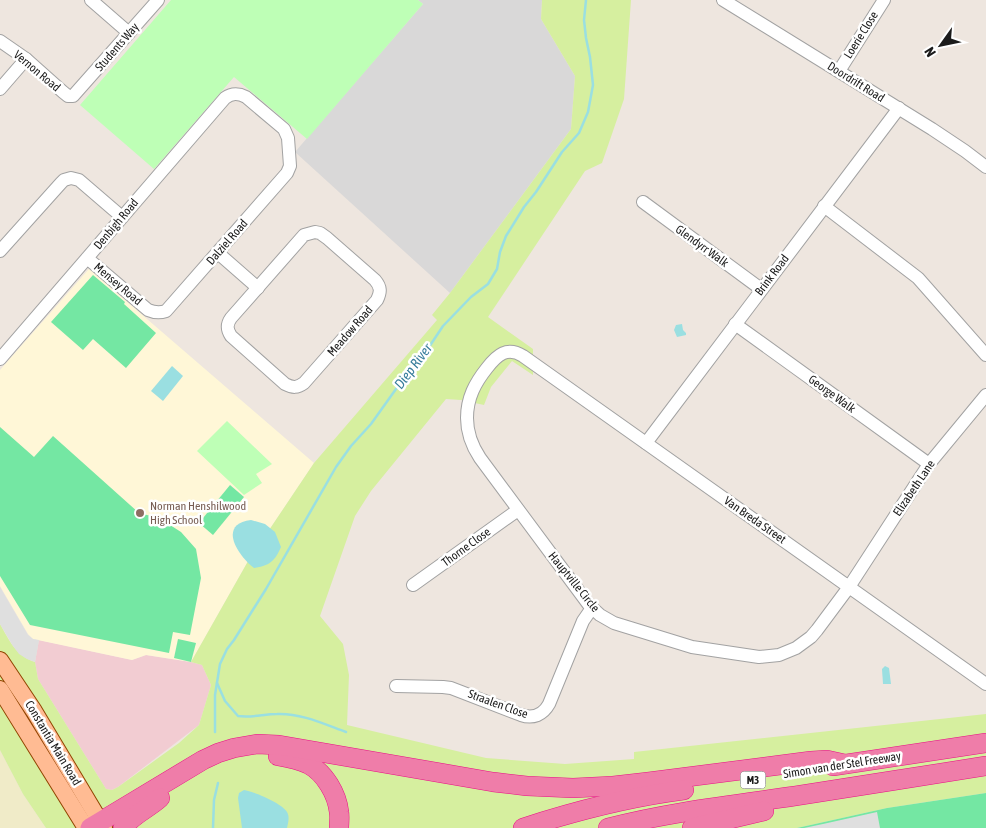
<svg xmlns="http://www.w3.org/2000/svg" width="986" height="828" font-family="'Asap Condensed',sans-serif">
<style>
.residential{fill:#d9d8d8}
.commercial{fill:#f2ccd2}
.education{fill:#fff7d7}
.farmland{fill:#f0ebc8}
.grass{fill:#d6ef9f}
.park{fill:#beffb6}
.pitch{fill:#74e7a3}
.parking{fill:#dfdfdf}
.water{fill:#9adfe1}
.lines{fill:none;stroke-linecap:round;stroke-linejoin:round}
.stream{stroke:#9adfe1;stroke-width:2.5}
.minor-casing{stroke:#a2a2a2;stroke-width:14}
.major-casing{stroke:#924500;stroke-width:18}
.highway-casing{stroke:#e71185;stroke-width:20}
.minor{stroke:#fff;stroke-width:12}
.major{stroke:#ffbb93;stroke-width:16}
.highway{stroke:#ef7da9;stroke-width:19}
.education-dot{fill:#8d6e63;stroke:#fff;stroke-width:2}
.labels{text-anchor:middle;stroke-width:5;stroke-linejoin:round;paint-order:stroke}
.shield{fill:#fff;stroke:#5f5f5f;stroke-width:1}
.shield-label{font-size:11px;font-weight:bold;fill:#1b1b1b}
.street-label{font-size:12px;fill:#1b1b1b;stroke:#fff}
.education-label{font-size:12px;fill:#785e54;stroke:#fff;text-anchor:start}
.water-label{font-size:14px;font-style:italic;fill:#387d9b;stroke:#fff}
</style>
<rect width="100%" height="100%" fill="#eee6df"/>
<polygon class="residential" points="418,0 542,0 541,19 575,76 571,129 450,293 295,152 423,4"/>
<polygon class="commercial" points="39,640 132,660 146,655 191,662 202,665 211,685 199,725 118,787 112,790 106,789 38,679 35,662"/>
<polygon class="education" points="89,269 314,463 247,563 191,662 146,655 132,660 33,639 28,634 0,586 0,370"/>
<polygon class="farmland" points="0,750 23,794 46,828 0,828"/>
<path class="grass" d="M542 0H631L624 99 602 163 585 171 488 317 533 349V375L512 361 491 387 484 405 461 400 446 399 371 491 355 516 320 616 343 644 349 675 347 725 486 758 565 764 634 759V752L986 714V793L887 808 797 828H46L23 794 0 750V624C9 640 16 656 35 662L38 679 106 789 112 790 118 787 179 743 199 725 211 685 202 665 191 662 247 563 314 463 437 320 432 315 450 293 571 129 575 76 541 19Z"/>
<g class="park">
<polygon points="171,0 418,0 423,4 307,139 234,77 154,169 80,105"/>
<polygon points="227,421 272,464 256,474 262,483 244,495 197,451"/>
</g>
<g class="pitch">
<polygon points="93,275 125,302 124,304 156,333 126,368 93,339 83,350 51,322"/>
<polygon points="0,427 34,457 53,436 139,513 159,518 181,532 196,549 201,578 190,635 173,632 169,653 30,625 0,576"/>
<polygon points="230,485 244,497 213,535 199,523"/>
<polygon points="178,639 196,643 191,662 174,658"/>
<polygon points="986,793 986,828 797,828 887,808"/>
</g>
<g class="parking">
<polygon points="0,587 28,635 33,639 39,640 35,662 27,659 19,654 13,646 0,624"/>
<polygon points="877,812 880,828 804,828 823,824"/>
</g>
<g class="water">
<polygon points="682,324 683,330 686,333 686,335 677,337 674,330 676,325"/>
<polygon points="172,366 183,376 163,401 151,391"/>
<path d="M251 520 265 524 275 532 281 547C275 561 269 566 254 568 238 556 217 524 251 520Z"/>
<polygon points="885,666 889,668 891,684 883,684 882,669"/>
<path d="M244 790C253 791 283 804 287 812 290 817 288 823 287 828H242L238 798 239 793Z"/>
</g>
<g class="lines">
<g class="stream">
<path d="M217 683 225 701 238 716C252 718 264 714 277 714 301 713 324 724 346 732"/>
<polyline points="215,732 215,695 220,664 227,649 234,640 266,589 336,467 351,446 371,424 396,389 425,353 443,326 471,297 488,284 497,269 500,252 506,236 524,207 536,192 562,152 579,133 588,112 593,85 590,57 586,38 584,20 586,0"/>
<polyline points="213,828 214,800 218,783"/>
</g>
<g class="minor-casing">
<g id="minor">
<polyline points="91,0 129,33"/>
<polyline points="723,0 932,129 965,151 986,167"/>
<polyline points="0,41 26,59 63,92 68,96 73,96 158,0"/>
<polyline points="839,71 884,0"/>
<polyline points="0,89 26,59"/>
<polyline points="643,202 761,289"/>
<polyline points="824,206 918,278 986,355"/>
<path d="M315 232 320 233 327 238 375 280C381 287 381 292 377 300L304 383C297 388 293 388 285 384L231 336C227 330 226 325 231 318L304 235Z"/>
<polyline points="0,251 61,183 64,180 71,178 79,180 122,217"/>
<polyline points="218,253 258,288"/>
<polyline points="735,324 929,464"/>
<path d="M0 359 225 98C232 93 238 93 246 97L284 129 288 138 290 166 287 173 166 311C160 313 155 313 148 310L87 258"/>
<path d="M986 395 929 464 849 587 817 630 811 637 796 648 779 655 759 657 692 647 614 623 600 615 589 605 480 458C472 446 467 433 467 418 467 398 475 383 487 368 497 355 507 346 523 356L986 684"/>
<polyline points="646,443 899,108"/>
<polyline points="413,585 518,510"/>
<path d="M396 686 443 687 451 688 521 715C533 719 543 715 549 704L583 621 592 608"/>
</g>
</g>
<g class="major-casing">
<g id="major">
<polyline points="0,660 34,711 104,828"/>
<polyline points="0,689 86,828"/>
</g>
</g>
<g class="highway-casing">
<g id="highway">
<path d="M278 756C289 758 299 760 308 764 325 773 337 794 339 812 340 817 339 823 339 828"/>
<polyline points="833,766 986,743"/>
<polyline points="90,828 203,760 218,753 234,748 257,744 279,745 493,782 527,786 573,788 613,786 648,782 811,761 827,760 845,764"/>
<path d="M123 828C132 815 148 809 160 798"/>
<path d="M523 828C575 811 630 797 684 790"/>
<path d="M608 828C669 812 732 805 795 796 859 786 922 776 986 766"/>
<polyline points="692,828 764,811"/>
</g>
</g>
<use href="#minor" class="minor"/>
<use href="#major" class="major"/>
<use href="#highway" class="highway"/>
</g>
<circle class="education-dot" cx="140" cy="513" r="5"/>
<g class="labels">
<rect class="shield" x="740.5" y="771.5" width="25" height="17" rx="4"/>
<g class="shield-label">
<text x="753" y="784">M3</text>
</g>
<g class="street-label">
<text transform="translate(861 35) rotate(-58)" y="4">Loerie Close</text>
<text transform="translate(117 47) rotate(-49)" y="4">Students Way</text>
<text transform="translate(37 71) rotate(40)" y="4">Vernon Road</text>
<text transform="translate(856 82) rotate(32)" y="4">Doordrift Road</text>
<text transform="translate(116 224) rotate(-50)" y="4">Denbigh Road</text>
<text transform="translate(227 242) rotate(-49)" y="4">Dalziel Road</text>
<text transform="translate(702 246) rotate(36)" y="4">Glendyrr Walk</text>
<text transform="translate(772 275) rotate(-53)" y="4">Brink Road</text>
<text transform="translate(118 284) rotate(40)" y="4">Mensey Road</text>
<text transform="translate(350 331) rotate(-49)" y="4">Meadow Road</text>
<text transform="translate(832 394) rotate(36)" y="4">George Walk</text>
<text transform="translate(914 488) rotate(-56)" y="4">Elizabeth Lane</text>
<text transform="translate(755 520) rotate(35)" y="4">Van Breda Street</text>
<text transform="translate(466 547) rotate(-36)" y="4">Thorne Close</text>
<text transform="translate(574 582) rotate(51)" y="4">Hauptville Circle</text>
<text transform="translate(498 704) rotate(20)" y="4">Straalen Close</text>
<text transform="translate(53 743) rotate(59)" y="4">Constantia Main Road</text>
<text transform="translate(842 765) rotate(-9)" y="4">Simon van der Stel Freeway</text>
</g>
<g class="education-label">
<text x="150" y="510">Norman Henshilwood<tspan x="150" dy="14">High School</tspan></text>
</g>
<g class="water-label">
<text transform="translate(413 366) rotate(-53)" y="5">Diep River</text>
</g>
</g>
<g transform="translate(941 45) rotate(237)" stroke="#ffffff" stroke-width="4" paint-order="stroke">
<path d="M0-4L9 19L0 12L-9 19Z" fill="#1b1b1b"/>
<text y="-8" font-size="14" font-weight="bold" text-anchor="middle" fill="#1b1b1b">N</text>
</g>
</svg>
